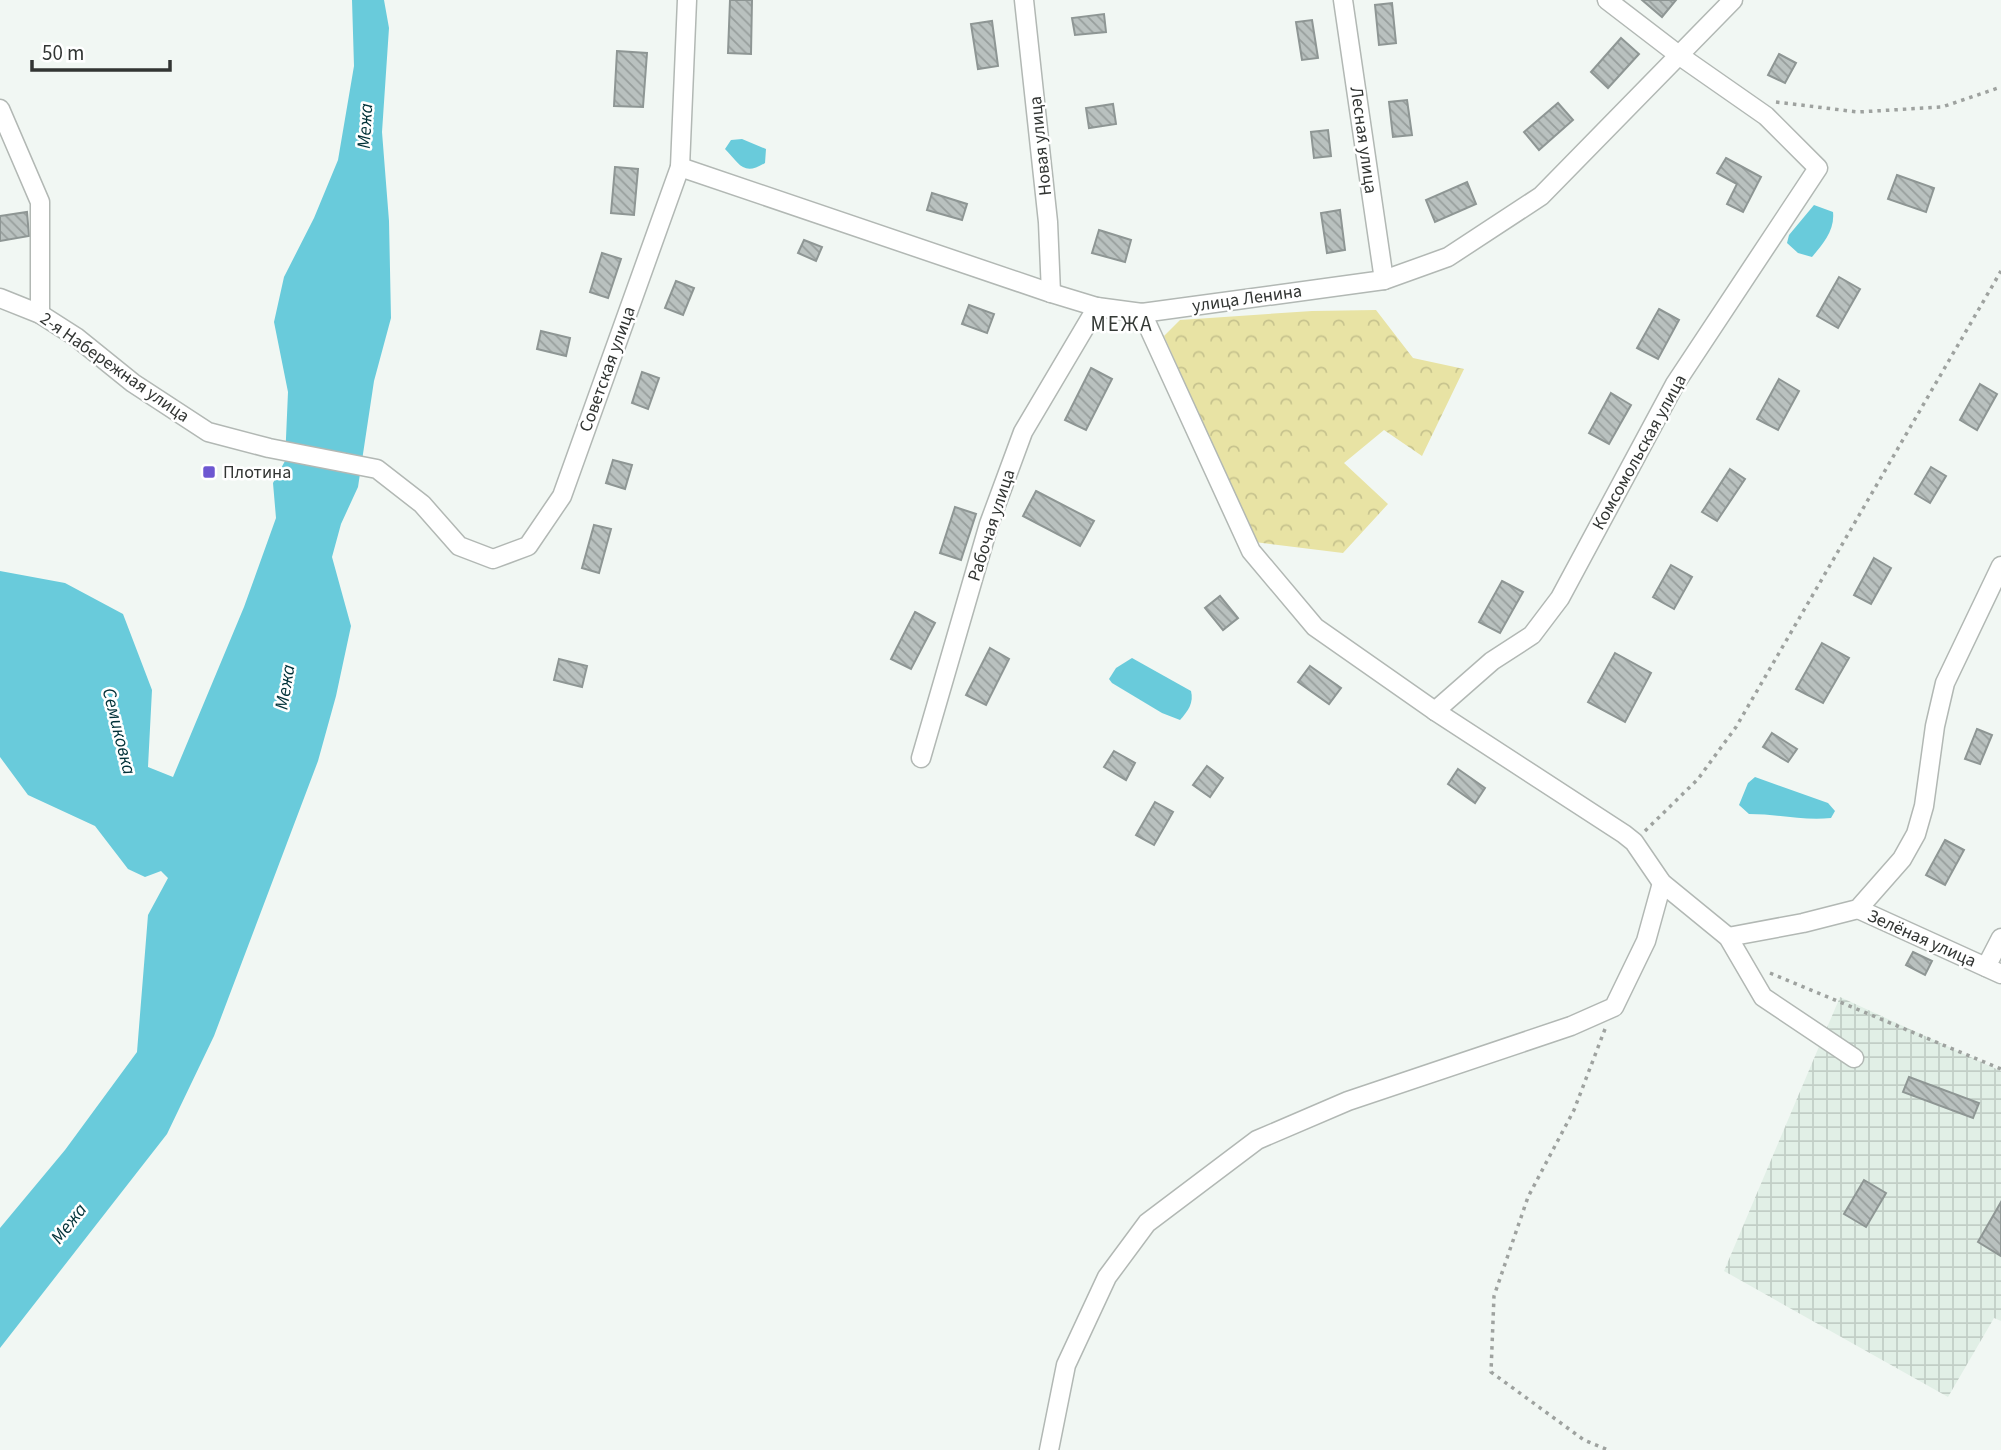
<svg xmlns="http://www.w3.org/2000/svg" width="2001" height="1450" font-family="'Source Sans 3',sans-serif">
<style>
.industrial{fill:url(#industrial-grid)}
.forest{fill:url(#forest-crowns)}
.water{fill:#69cbdb}
.building{fill:url(#building-back-hatch);stroke:#8e9694;stroke-width:2}
.lines{fill:none;stroke-linecap:round;stroke-linejoin:round}
.minor-casing{stroke:#b2b8b4;stroke-width:21}
.path{stroke:#9ea29f;stroke-width:3.5;stroke-dasharray:3.5 5;stroke-linecap:butt}
.minor{stroke:#fff;stroke-width:18}
.poi-dot{fill:#6d57d1;stroke:#fff;stroke-width:2.5}
.labels{text-anchor:middle;stroke-width:5;stroke-linejoin:round;paint-order:stroke}
.street-label{font-size:18px;fill:#323533;stroke:#fff}
.poi-label{font-size:18px;fill:#323533;stroke:#fff;text-anchor:start}
.water-label{font-size:19px;font-style:italic;fill:#003138;stroke:#fff}
.quarter-label{font-size:21px;letter-spacing:2px;fill:#353a36;stroke:#fff}
</style>
<defs>
<pattern id="industrial-grid" width="8" height="8" patternUnits="userSpaceOnUse" patternTransform="scale(1.75)"><rect width="8" height="8" fill="#e1efe6"/><path d="M0 4h8M4 0v8" fill="none" stroke="#c2cec6"/></pattern>
<pattern id="forest-crowns" width="20" height="18" patternUnits="userSpaceOnUse" patternTransform="scale(1.75)"><rect width="20" height="18" fill="#e8e3a4"/><path d="M2 6a3 3 0 1 1 6 0M12 15a3 3 0 1 1 6 0" fill="none" stroke="#c7c38e"/></pattern>
<pattern id="building-back-hatch" width="6" height="6" patternUnits="userSpaceOnUse" patternTransform="scale(1.75)"><rect width="6" height="6" fill="#b9c1bf"/><path d="M-1 5l2 2M0 0l6 6M5-1l2 2" fill="none" stroke="#979e9c"/></pattern>
</defs>
<rect width="100%" height="100%" fill="#f1f7f3"/>
<polygon class="industrial" points="1840,997 2001,1071 2001,1321 1994,1318 1948,1397 1724,1271"/>
<polygon class="forest" points="1376,310 1413,358 1464,369 1422,456 1384,430 1344,463 1388,504 1343,553 1255,542 1164,336 1180,320 1312,311"/>
<g class="water">
<polygon points="352,0 384,0 389,28 382,132 389,221 391,318 374,381 358,487 341,524 332,557 351,626 336,696 318,761 214,1036 167,1134 0,1348 0,1228 65,1150 137,1052 148,915 168,878 161,871 145,877 128,869 95,826 28,795 0,757 0,571 65,583 123,614 152,690 148,767 173,777 244,607 276,518 273,483 285,461 288,392 274,322 284,277 314,218 338,160 354,66"/>
<path d="M742 139 766 149 765 163C743 177 739 163 725 149L731 140Z"/>
<path d="M1814 205 1833 212C1835 230 1823 244 1812 257L1798 253 1787 243 1789 235Z"/>
<path d="M1132 658 1191 691C1194 703 1188 711 1180 720L1162 713 1112 683 1109 679 1116 668Z"/>
<path d="M1755 777 1828 803 1835 811 1831 818C1804 821 1777 814 1749 814L1739 805 1748 783Z"/>
</g>
<g class="building">
<polygon points="730,0 752,0 751,54 728,53"/>
<polygon points="1642,0 1676,0 1662,17"/>
<polygon points="1392,3 1396,43 1379,45 1375,5"/>
<polygon points="1104,14 1106,32 1075,35 1072,18"/>
<polygon points="1312,20 1318,58 1302,60 1296,22"/>
<polygon points="992,21 998,66 978,69 971,24"/>
<polygon points="1621,38 1639,54 1608,88 1591,72"/>
<polygon points="617,51 647,53 643,107 614,106"/>
<polygon points="1779,54 1796,63 1785,83 1768,75"/>
<polygon points="1407,100 1412,135 1393,137 1389,102"/>
<polygon points="1558,103 1573,120 1539,150 1524,132"/>
<polygon points="1113,104 1116,124 1089,128 1086,108"/>
<polygon points="1328,130 1331,156 1314,158 1311,132"/>
<polygon points="1726,158 1761,177 1743,212 1727,204 1737,184 1717,173"/>
<polygon points="615,167 638,169 634,215 611,213"/>
<polygon points="1897,175 1934,188 1926,212 1888,199"/>
<polygon points="1467,182 1476,204 1435,222 1426,200"/>
<polygon points="932,193 967,204 962,220 927,210"/>
<polygon points="1340,210 1345,250 1327,253 1321,213"/>
<polygon points="27,212 29,236 0,241 0,216"/>
<polygon points="1099,230 1131,240 1125,262 1092,253"/>
<polygon points="804,240 822,247 816,261 798,253"/>
<polygon points="602,253 621,259 608,298 590,292"/>
<polygon points="1839,277 1860,289 1838,328 1817,316"/>
<polygon points="676,281 694,288 683,315 665,308"/>
<polygon points="969,305 994,314 987,333 962,324"/>
<polygon points="1659,309 1679,320 1658,359 1637,348"/>
<polygon points="541,331 570,338 566,356 537,349"/>
<polygon points="1091,368 1112,379 1086,430 1065,420"/>
<polygon points="642,372 659,378 648,409 632,403"/>
<polygon points="1779,379 1799,391 1778,430 1757,419"/>
<polygon points="1980,384 1997,394 1977,430 1960,420"/>
<polygon points="1611,393 1631,405 1609,444 1589,433"/>
<polygon points="613,460 632,465 625,489 606,483"/>
<polygon points="1931,467 1946,476 1930,503 1915,494"/>
<polygon points="1730,469 1745,479 1717,521 1702,512"/>
<polygon points="1036,491 1094,521 1080,546 1023,516"/>
<polygon points="955,507 976,514 961,560 940,553"/>
<polygon points="594,525 611,529 599,573 582,568"/>
<polygon points="1874,558 1891,568 1871,604 1854,595"/>
<polygon points="1671,565 1692,577 1674,609 1653,597"/>
<polygon points="1502,581 1523,592 1500,633 1479,622"/>
<polygon points="1220,596 1238,618 1223,630 1205,608"/>
<polygon points="915,612 935,623 911,669 891,659"/>
<polygon points="1822,643 1849,658 1823,703 1796,689"/>
<polygon points="990,648 1009,659 986,705 966,695"/>
<polygon points="1615,653 1651,673 1625,722 1588,702"/>
<polygon points="559,659 587,666 582,687 554,680"/>
<polygon points="1310,666 1341,688 1329,704 1298,682"/>
<polygon points="1977,729 1992,735 1980,764 1965,759"/>
<polygon points="1772,733 1797,749 1788,762 1763,747"/>
<polygon points="1114,751 1135,763 1126,780 1104,767"/>
<polygon points="1207,766 1223,778 1210,797 1193,785"/>
<polygon points="1458,769 1485,788 1475,803 1448,784"/>
<polygon points="1155,802 1173,812 1154,845 1136,835"/>
<polygon points="1945,840 1964,850 1945,885 1926,875"/>
<polygon points="1913,952 1932,961 1925,975 1906,965"/>
<polygon points="1909,1077 1979,1103 1973,1118 1903,1092"/>
<polygon points="1864,1180 1886,1193 1866,1227 1844,1214"/>
<polygon points="2001,1202 2001,1256 1978,1242"/>
</g>
<g class="lines">
<g class="minor-casing">
<g id="minor">
<polyline points="1024,0 1048,222 1051,293"/>
<polyline points="1343,0 1384,280"/>
<polyline points="0,109 40,202 40,314"/>
<polyline points="680,167 1051,293 1097,307 1142,313 1384,280 1448,257 1541,196 1733,0"/>
<polyline points="0,298 40,314 76,337 133,383 208,432 269,448 377,469 422,504 459,546 493,559 528,546 562,496 680,167 687,0"/>
<polyline points="1142,313 1251,551 1315,627 1435,711 1624,834 1634,842 1662,883 1728,937 1763,997 1854,1058"/>
<polyline points="1435,711 1492,661 1532,635 1560,598 1675,384 1818,168 1766,116 1680,56 1607,0"/>
<polyline points="921,758 989,524 1023,432 1097,307"/>
<polyline points="1858,909 2001,974"/>
<polyline points="1728,937 1803,923 1858,909 1902,859 1916,834 1924,806 1935,726 1945,683 2001,566"/>
<polyline points="1986,967 2001,938"/>
<polyline points="1049,1450 1066,1365 1107,1277 1147,1223 1257,1140 1348,1101 1571,1026 1614,1007 1646,941 1662,883"/>
</g>
</g>
<g class="path">
<polyline points="1776,102 1858,112 1942,107 2001,87"/>
<polyline points="1645,831 1698,779 1736,727 2001,271"/>
<polyline points="1770,973 2001,1069"/>
<polyline points="1605,1029 1574,1110 1528,1197 1494,1296 1491,1372 1584,1440 1608,1450"/>
</g>
<use href="#minor" class="minor"/>
</g>
<rect class="poi-dot" x="202" y="465" width="14" height="14" rx="3.5"/>
<g class="labels">
<g class="street-label">
<text transform="translate(1364 140) rotate(82)" y="6">Лесная улица</text>
<text transform="translate(1040 146) rotate(-96)" y="6">Новая улица</text>
<text transform="translate(1247 298) rotate(-8)" y="6">улица Ленина</text>
<text transform="translate(115 367) rotate(35)" y="6">2-я Набережная улица</text>
<text transform="translate(607 369) rotate(-70)" y="6">Советская улица</text>
<text transform="translate(1639 452) rotate(-61)" y="6">Комсомольская улица</text>
<text transform="translate(991 525) rotate(-72)" y="6">Рабочая улица</text>
<text transform="translate(1922 938) rotate(24)" y="6">Зелёная улица</text>
</g>
<g class="poi-label">
<text x="223" y="478">Плотина</text>
</g>
<g class="water-label">
<text transform="translate(364 126) rotate(-87)" y="7">Межа</text>
<text transform="translate(284 687) rotate(-81)" y="7">Межа</text>
<text transform="translate(120 731) rotate(76)" y="7">Семиковка</text>
<text transform="translate(68 1223) rotate(-52)" y="7">Межа</text>
</g>
<g class="quarter-label">
<text x="1122" y="331">МЕЖА</text>
</g>
</g>
<path d="M32 60v10h138v-10" fill="none" stroke="#323533" stroke-width="3.5"/>
<text x="42" y="60" font-size="21" fill="#323533" stroke="#ffffff" stroke-width="5" paint-order="stroke">50 m</text>
</svg>
